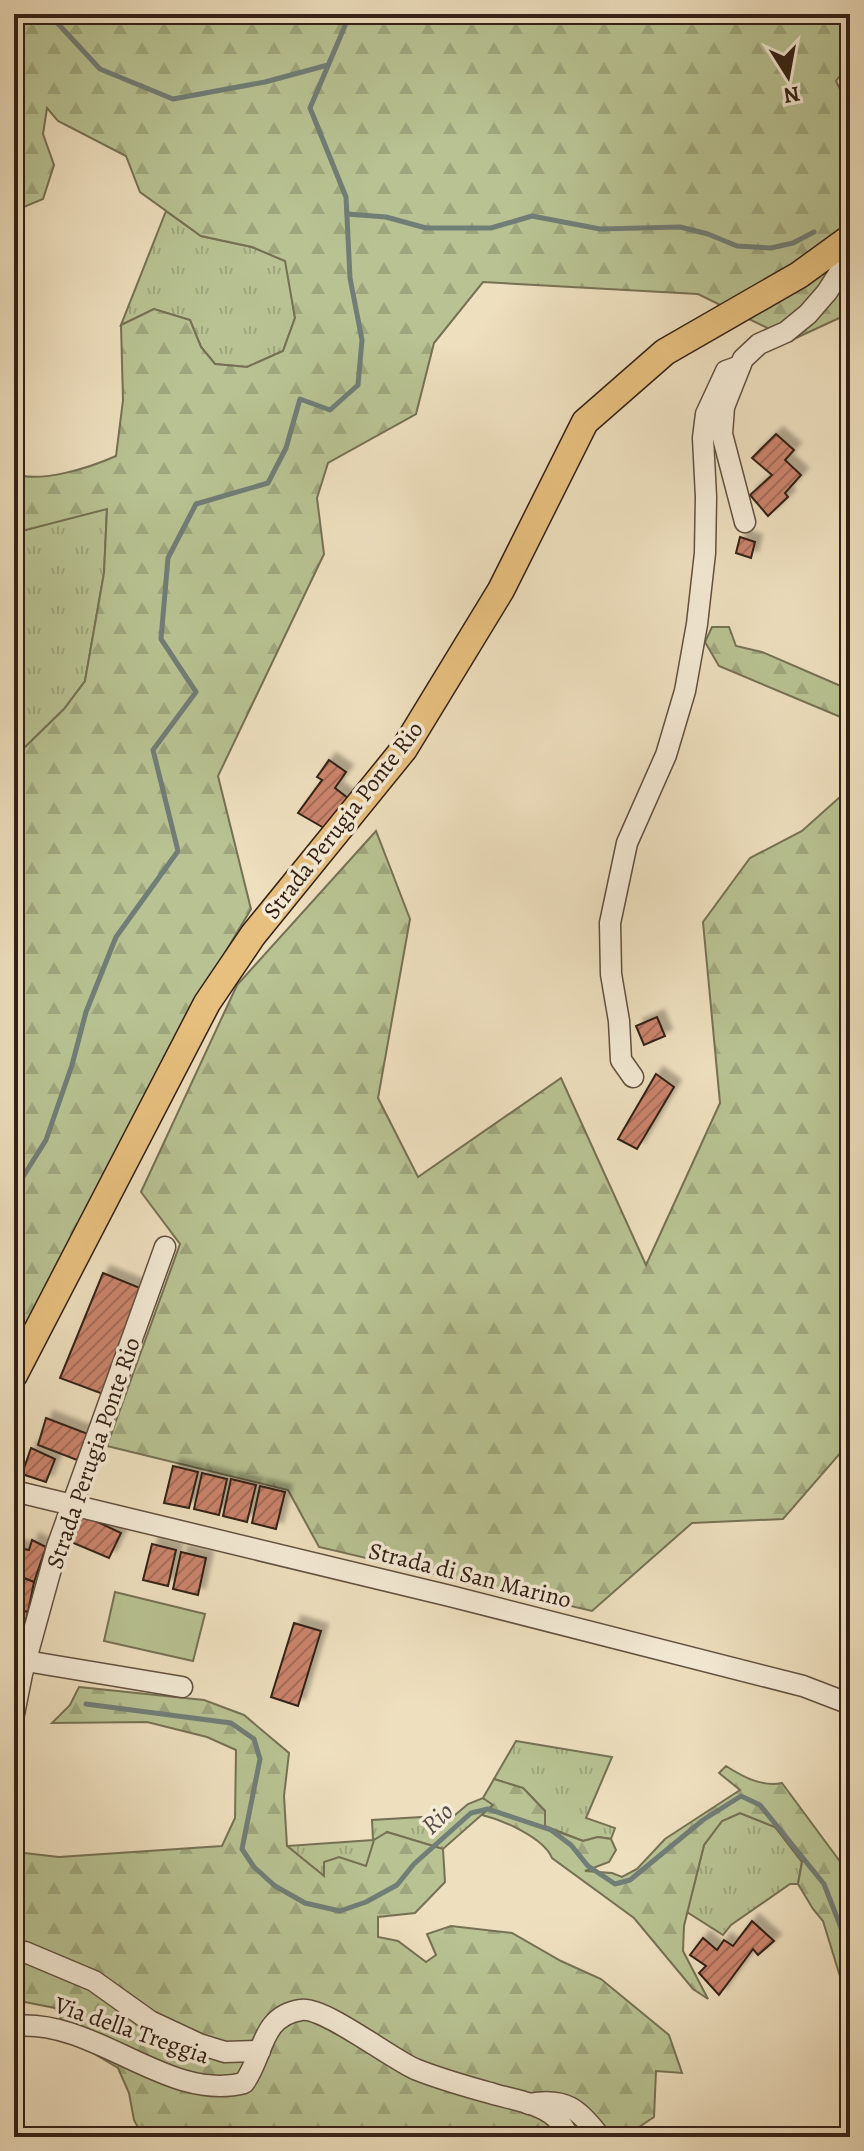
<svg xmlns="http://www.w3.org/2000/svg" width="864" height="2151" font-family="Alegreya,serif">
<style>
.grass{fill:url(#grass-tufts);stroke:#767154;stroke-width:2}
.forest{fill:url(#forest-firs);stroke:#767154;stroke-width:2}
.green{fill:#b8c292;stroke:#767154;stroke-width:2}
.lines{fill:none;stroke-linecap:round;stroke-linejoin:round}
.stream{stroke:#717d77;stroke-width:5}
.building{fill:url(#building-hatch);stroke:#332015;stroke-width:2;filter:url(#shadow)}
.minor-casing{stroke:#62503f;stroke-width:23}
.major-casing{stroke:#332015;stroke-width:29}
.minor{stroke:#f4ead5;stroke-width:20}
.major{stroke:#e7c07f;stroke-width:26}
.labels{text-anchor:middle;stroke-width:7;stroke-linejoin:round;paint-order:stroke}
.street-label{font-size:24px;fill:#332015;stroke:#f4ead5}
.water-label{font-size:26px;font-style:italic;fill:#524e46;stroke:#f4ead5}
</style>
<defs>
<pattern id="grass-tufts" width="24" height="20" patternUnits="userSpaceOnUse" patternTransform="scale(2)"><rect width="24" height="20" fill="#b8c292"/><path d="M3 7l-1-3M5 7V3M7 7l1-3M15 17l-1-3M17 17v-4M19 17l1-3" fill="none" stroke="#9fa67d"/></pattern>
<pattern id="forest-firs" width="22" height="20" patternUnits="userSpaceOnUse" patternTransform="scale(2)"><rect width="22" height="20" fill="#b8c292"/><path d="M5 1l3.5 6h-7zM16 11l3.5 6h-7z" fill="#9fa67d"/></pattern>
<pattern id="building-hatch" width="6" height="6" patternUnits="userSpaceOnUse" patternTransform="scale(2)"><rect width="6" height="6" fill="#cb846c"/><path d="M-1 1l2-2M0 6l6-6M5 7l2-2" fill="none" stroke="#a56c58"/></pattern>
<filter id="shadow"><feDropShadow dx="7" dy="-7" stdDeviation="2" flood-color="#0004"/></filter>
</defs>
<rect width="100%" height="100%" fill="#eedfbe"/>
<filter id="stains"><feTurbulence type="fractalNoise" baseFrequency=".0025" numOctaves="4"/><feColorMatrix values="0 0 0 0 .2 0 0 0 0 .09 0 0 0 0 .02 0 0 0 .5 -.17"/></filter>
<radialGradient id="worn" r=".72"><stop offset=".6" stop-color="#630" stop-opacity="0"/><stop offset="1" stop-color="#630" stop-opacity=".3"/></radialGradient>
<g class="grass">
<polygon points="166,211 201,236 252,247 286,261 295,318 283,351 247,367 215,364 201,347 190,320 154,309 121,325"/>
<polygon points="107,508 104,573 85,681 64,709 18,754 14,754 14,533"/>
<polygon points="516,1741 612,1757 586,1818 615,1828 611,1839 598,1837 583,1841 545,1826 545,1811 524,1789 494,1779"/>
<polygon points="483,1798 494,1804 443,1849 387,1832 366,1867 325,1877 287,1846 373,1840 372,1820 455,1815 468,1804"/>
<polygon points="740,1813 775,1827 802,1862 798,1884 790,1884 731,1925 723,1935 687,1912 704,1845 722,1821"/>
</g>
<g class="forest">
<path d="M14 14H850V62L836 81 850 110V313L792 340 698 294 483 282 434 343 416 414 328 463 317 498 324 554 218 776 251 909 176 1035 14 1348V754H18L64 709 85 681 104 573 107 509 14 533V474C42 483 89 468 116 456L123 400 121 325 154 309 190 320 201 347 215 364 247 367 283 351 295 318 285 261 252 247 201 236 140 192 126 156 58 121 47 108 43 134 54 165 43 199 14 211Z"/>
<polygon points="712,627 729,627 736,646 762,652 850,690 850,721 719,666 705,642"/>
<polygon points="850,788 850,1442 783,1519 692,1523 592,1611 319,1547 288,1490 107,1446 180,1244 141,1192 237,985 376,831 410,919 378,1098 418,1177 561,1078 646,1265 720,1103 703,922 750,858 802,831"/>
<polygon points="79,1687 204,1700 244,1715 289,1753 284,1796 287,1846 324,1876 324,1862 339,1857 366,1866 374,1840 387,1832 443,1849 445,1882 415,1913 378,1917 378,1937 398,1941 426,1962 436,1955 427,1934 451,1926 512,1933 561,1961 601,1979 669,2035 682,2073 656,2071 654,2117 624,2137 143,2137 134,2120 129,2093 118,2068 73,2041 55,2008 14,2000 16,1852 59,1857 222,1846 235,1818 236,1750 207,1737 147,1722 52,1723 70,1705"/>
<path d="M726 1766C743 1777 762 1787 782 1783L850 1875V2009L823 1921 813 1909 798 1884 802 1862 775 1827 740 1813 722 1821 704 1845 684 1926 683 1951 708 1999 693 1989 634 1918 552 1858C544 1838 503 1820 482 1815L493 1805 483 1798 494 1779 523 1788 545 1811V1827L583 1841 598 1837 611 1839 616 1850 609 1862 585 1871 612 1873 622 1877 637 1869 665 1839 740 1790 719 1773Z"/>
</g>
<polygon class="green" points="115,1592 205,1614 193,1661 104,1641"/>
<g class="lines">
<g class="stream">
<polyline points="49,14 100,69 173,99 265,82 328,65"/>
<polyline points="347,214 386,217 426,228 491,228 532,216 600,229 680,227 708,234 737,246 771,248 793,243 814,232"/>
<polyline points="14,1191 46,1140 72,1065 86,1012 116,937 178,851 153,750 196,692 161,639 168,558 196,504 268,483 286,448 300,399 330,410 358,385 362,340 350,278 346,197 310,108 350,14"/>
<polyline points="86,1704 231,1723 254,1739 260,1759 242,1849 254,1867 275,1886 305,1903 340,1911 366,1902 397,1885 414,1864 471,1813 488,1809 551,1830 571,1845 588,1866 615,1884 630,1880 703,1820 741,1796 760,1805 824,1884 850,1951"/>
</g>
</g>
<g class="building">
<polygon points="776,434 794,450 785,460 801,475 785,493 788,497 768,516 750,495 772,475 752,458"/>
<polygon points="740,537 755,542 751,558 736,553"/>
<polygon points="329,760 346,772 335,788 353,802 331,832 298,813 322,780 317,777"/>
<polygon points="657,1017 665,1036 644,1045 636,1026"/>
<polygon points="656,1074 674,1087 637,1149 618,1139"/>
<polygon points="103,1273 140,1288 103,1394 60,1378"/>
<polygon points="46,1418 88,1434 77,1460 38,1445"/>
<polygon points="31,1448 55,1459 46,1482 22,1474"/>
<polygon points="173,1466 198,1472 189,1508 164,1503"/>
<polygon points="202,1473 227,1479 219,1515 194,1509"/>
<polygon points="231,1479 256,1485 247,1522 223,1516"/>
<polygon points="260,1486 285,1492 276,1529 252,1523"/>
<polygon points="83,1515 121,1533 109,1558 71,1542"/>
<polygon points="32,1540 46,1547 34,1582 14,1574 14,1547 29,1550"/>
<polygon points="152,1544 176,1550 168,1586 143,1580"/>
<polygon points="181,1552 206,1558 198,1595 173,1589"/>
<polygon points="14,1574 34,1582 28,1612 14,1609"/>
<polygon points="14,1609 28,1612 22,1640 14,1639"/>
<polygon points="294,1623 321,1631 298,1706 271,1697"/>
<polygon points="752,1921 774,1941 758,1955 753,1949 719,1995 699,1973 706,1966 690,1955 703,1938 717,1950 724,1940 733,1946"/>
</g>
<g class="lines">
<g class="minor-casing">
<g id="minor">
<polyline points="745,522 722,434 724,407 743,359 759,344 786,332 808,314 827,292 850,256"/>
<polyline points="633,1077 621,1060 619,1021 611,974 610,923 627,843 666,755 685,691 697,624 705,553 706,497 703,438 706,414 726,371 740,366"/>
<polyline points="14,1491 450,1596 803,1686 850,1704"/>
<polyline points="26,1661 182,1687"/>
<polyline points="14,1714 22,1674 57,1547 165,1247"/>
<polyline points="14,1953 25,1952 94,1981 150,2021 199,2044 225,2052 260,2051"/>
<path d="M14 2026C96 2018 167 2103 244 2083 264 2056 260 2016 301 2010 323 2006 390 2058 415 2069 442 2080 469 2087 497 2095 516 2100 540 2104 555 2117 561 2122 565 2130 569 2137"/>
<path d="M529 2104C565 2097 579 2109 600 2137"/>
</g>
</g>
<g class="major-casing">
<polyline id="major" points="14,1375 207,1003 253,935 404,749 501,590 585,422 665,352 799,275 850,238"/>
</g>
<use href="#minor" class="minor"/>
<use href="#major" class="major"/>
</g>
<g class="labels">
<g class="street-label">
<text transform="translate(343 820) rotate(-52)" y="8">Strada Perugia Ponte Rio</text>
<text transform="translate(93 1453) rotate(-71)" y="8">Strada Perugia Ponte Rio</text>
<text transform="translate(470 1575) rotate(14)" y="8">Strada di San Marino</text>
<text transform="translate(132 2030) rotate(19)" y="8">Via della Treggia</text>
</g>
<g class="water-label">
<text transform="translate(437 1818) rotate(-44)" y="9">Rio</text>
</g>
</g>
<rect width="864" height="2151" fill="none" stroke="#eedfbe" stroke-width="48"/>
<rect x="16" y="16" width="832" height="2119" fill="none" stroke="#332015" stroke-width="4"/>
<rect x="24" y="24" width="816" height="2103" fill="none" stroke="#332015" stroke-width="2"/>
<g transform="translate(788 76) rotate(169)" stroke="#f4ead5" stroke-width="6" paint-order="stroke">
<path d="M0-6L14 30L0 20L-14 30Z" fill="#332015"/>
<text y="-12" font-size="22" font-weight="bold" text-anchor="middle" fill="#332015">N</text>
</g>
<rect width="100%" height="100%" filter="url(#stains)"/>
<rect width="100%" height="100%" fill="url(#worn)"/>
</svg>
